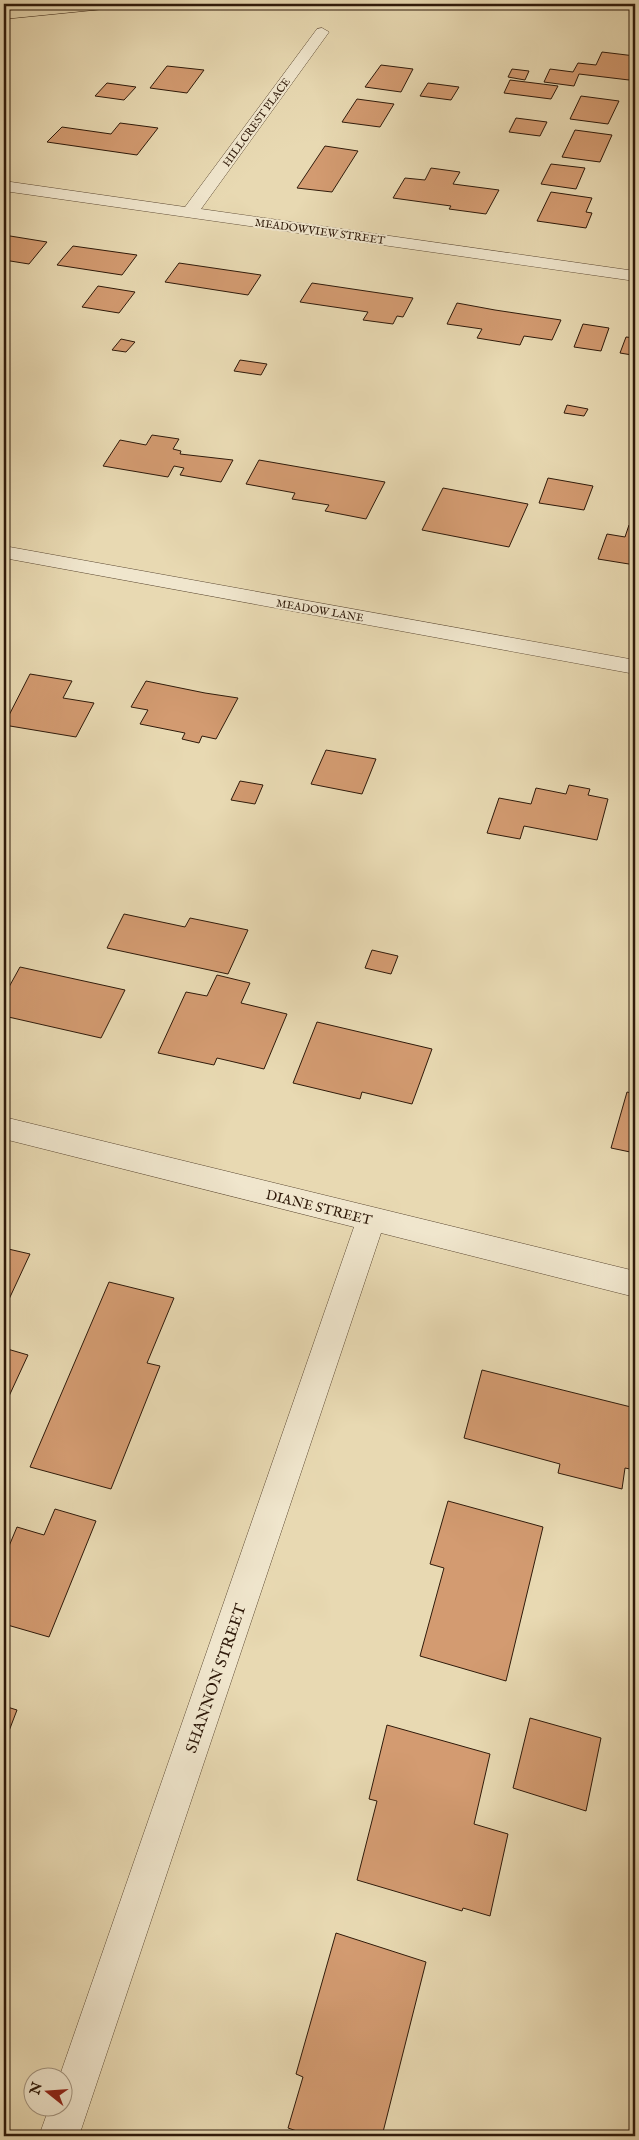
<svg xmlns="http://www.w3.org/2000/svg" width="639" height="2140" font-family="'IM FELL English',serif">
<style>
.building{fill:#d39b71;stroke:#2f1a0a}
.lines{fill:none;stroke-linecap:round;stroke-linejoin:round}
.street-casing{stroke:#5d4a34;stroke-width:1}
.highway-casing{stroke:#2f1a0a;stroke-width:1}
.street{fill:#f0e6cd;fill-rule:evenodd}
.highway{fill:#e8d9b2;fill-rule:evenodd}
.labels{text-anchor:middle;stroke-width:4;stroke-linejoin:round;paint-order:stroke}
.far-street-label{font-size:11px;fill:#2f1a0a;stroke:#f0e6cd}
.street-label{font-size:14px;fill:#2f1a0a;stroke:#f0e6cd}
.near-street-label{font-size:16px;fill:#2f1a0a;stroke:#f0e6cd}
</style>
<rect width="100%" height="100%" fill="#e8d9b2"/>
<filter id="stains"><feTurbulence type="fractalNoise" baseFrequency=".004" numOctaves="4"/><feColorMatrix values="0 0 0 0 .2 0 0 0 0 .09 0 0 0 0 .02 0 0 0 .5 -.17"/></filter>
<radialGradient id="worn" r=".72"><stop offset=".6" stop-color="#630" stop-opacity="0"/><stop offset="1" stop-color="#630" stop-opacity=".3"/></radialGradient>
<g class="building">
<polygon points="602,52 635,56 635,68 629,80 579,74 574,86 544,82 550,69 573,72 578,63 596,65"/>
<polygon points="381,65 413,69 401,92 365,87"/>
<polygon points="167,66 204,70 187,93 150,88"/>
<polygon points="512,69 529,71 525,80 508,77"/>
<polygon points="510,80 558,86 551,99 504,93"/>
<polygon points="107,83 136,87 124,100 95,96"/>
<polygon points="428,83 459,87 451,100 420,96"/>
<polygon points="581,96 619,101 608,124 570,119"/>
<polygon points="357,99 394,104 380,127 342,122"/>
<polygon points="516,118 547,122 540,136 509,132"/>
<polygon points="120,123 158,128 137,155 47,142 62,127 111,134"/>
<polygon points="575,130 612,135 600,162 562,157"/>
<polygon points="325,146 358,151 332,192 297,188"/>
<polygon points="551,164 585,168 576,189 541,184"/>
<polygon points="431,168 460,172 453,184 499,190 486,214 449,209 451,206 393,198 405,178 425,180"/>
<polygon points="551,192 592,198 586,212 592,213 586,228 537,221"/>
<polygon points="4,235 47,242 29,264 4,260"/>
<polygon points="73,246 137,255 122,275 57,265"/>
<polygon points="179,263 261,275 248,295 165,282"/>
<polygon points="312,283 413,298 403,317 397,316 393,324 363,320 368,312 300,302"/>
<polygon points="98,286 135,292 119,313 82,307"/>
<polygon points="457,303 495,310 561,320 552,340 524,336 520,345 477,338 482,329 447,324"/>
<polygon points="583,324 609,328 601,351 574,347"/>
<polygon points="626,337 635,338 635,362 630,361 632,355 620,353"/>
<polygon points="121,339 135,342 126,352 112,350"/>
<polygon points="240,360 267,364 261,375 234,371"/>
<polygon points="567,405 588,409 584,416 564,413"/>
<polygon points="152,435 179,439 173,449 181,451 180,454 233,460 221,482 180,475 184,468 174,466 168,477 103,466 120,440 146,445"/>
<polygon points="259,460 385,482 366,519 325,511 329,505 292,499 295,493 246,484"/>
<polygon points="548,478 593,486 584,510 539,503"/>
<polygon points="443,488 528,504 509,547 422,530"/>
<polygon points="629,525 635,526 635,565 598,559 607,534 625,537"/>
<polygon points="30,674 72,681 63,698 94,703 76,737 4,725"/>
<polygon points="146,681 205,693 238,698 216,739 202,736 199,743 182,739 185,733 140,724 148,710 131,707"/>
<polygon points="326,750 376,759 362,794 311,784"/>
<polygon points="240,781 263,785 255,804 231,800"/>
<polygon points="569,785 590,789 588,795 608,799 597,840 524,826 520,839 487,833 499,798 531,804 536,788 566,794"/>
<polygon points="124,914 185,927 190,918 248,930 228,974 107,948"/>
<polygon points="372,950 398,956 391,974 365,968"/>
<polygon points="20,967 125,990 101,1038 4,1016 4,996"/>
<polygon points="217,975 250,983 241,1003 287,1014 264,1069 217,1058 214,1065 158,1053 186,992 207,996"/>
<polygon points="317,1022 432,1049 412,1104 362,1092 360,1099 293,1083"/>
<polygon points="627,1092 635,1094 635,1153 611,1148"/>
<polygon points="4,1248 30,1254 4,1310"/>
<polygon points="109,1282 174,1298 147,1363 160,1366 111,1489 30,1467"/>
<polygon points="4,1348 28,1355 4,1407"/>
<polygon points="482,1370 635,1408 635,1447 630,1469 625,1468 622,1489 558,1473 560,1464 464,1438"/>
<polygon points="448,1501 543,1527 506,1681 420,1656 444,1568 430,1564"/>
<polygon points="55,1509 96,1521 49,1637 4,1624 4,1558 17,1527 44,1535"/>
<polygon points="4,1706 17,1710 4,1744"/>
<polygon points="530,1718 601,1738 586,1811 513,1788"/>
<polygon points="387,1725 490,1754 474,1824 508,1834 490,1916 463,1908 462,1911 357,1880 377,1801 369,1799"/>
<polygon points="336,1933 426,1962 382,2136 311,2136 288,2128 303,2077 296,2074"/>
</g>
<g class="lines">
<g class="street-casing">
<g id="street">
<polygon points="322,28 329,32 201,209 635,271 635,281 4,191 4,181 185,207 317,29"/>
<polygon points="4,546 635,660 635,674 4,558"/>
<polygon points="4,1117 635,1271 635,1297 381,1233 79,2136 39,2136 49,2108 62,2108 62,2078 59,2078 354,1227 4,1139"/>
</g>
</g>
<g class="highway-casing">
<polygon id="highway" points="73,4 121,4 114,8 4,19 4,11"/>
</g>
<use href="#street" class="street"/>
<use href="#highway" class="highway"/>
</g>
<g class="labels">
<g class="far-street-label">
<text transform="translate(256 122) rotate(-54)" y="4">HILLCREST PLACE</text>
<text transform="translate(320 231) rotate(8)" y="4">MEADOWVIEW STREET</text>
<text transform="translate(320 610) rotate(10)" y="4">MEADOW LANE</text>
</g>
<g class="street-label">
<text transform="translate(319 1207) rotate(14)" y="5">DIANE STREET</text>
</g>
<g class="near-street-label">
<text transform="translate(215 1678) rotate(-71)" y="6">SHANNON STREET</text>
</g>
</g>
<rect width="639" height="2140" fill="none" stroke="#e8d9b2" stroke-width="20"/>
<rect x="5" y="5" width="629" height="2130" fill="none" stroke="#2f1a0a" stroke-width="2.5"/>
<rect x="10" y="10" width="619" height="2120" fill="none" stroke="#2f1a0a"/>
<g transform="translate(48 2092) rotate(287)"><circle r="24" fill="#f0e6cd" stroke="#a3947f"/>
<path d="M0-4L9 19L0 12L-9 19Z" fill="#8f2418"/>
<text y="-8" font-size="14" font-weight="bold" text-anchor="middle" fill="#2f1a0a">N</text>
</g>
<rect width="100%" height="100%" filter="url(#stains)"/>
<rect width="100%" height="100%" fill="url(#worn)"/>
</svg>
